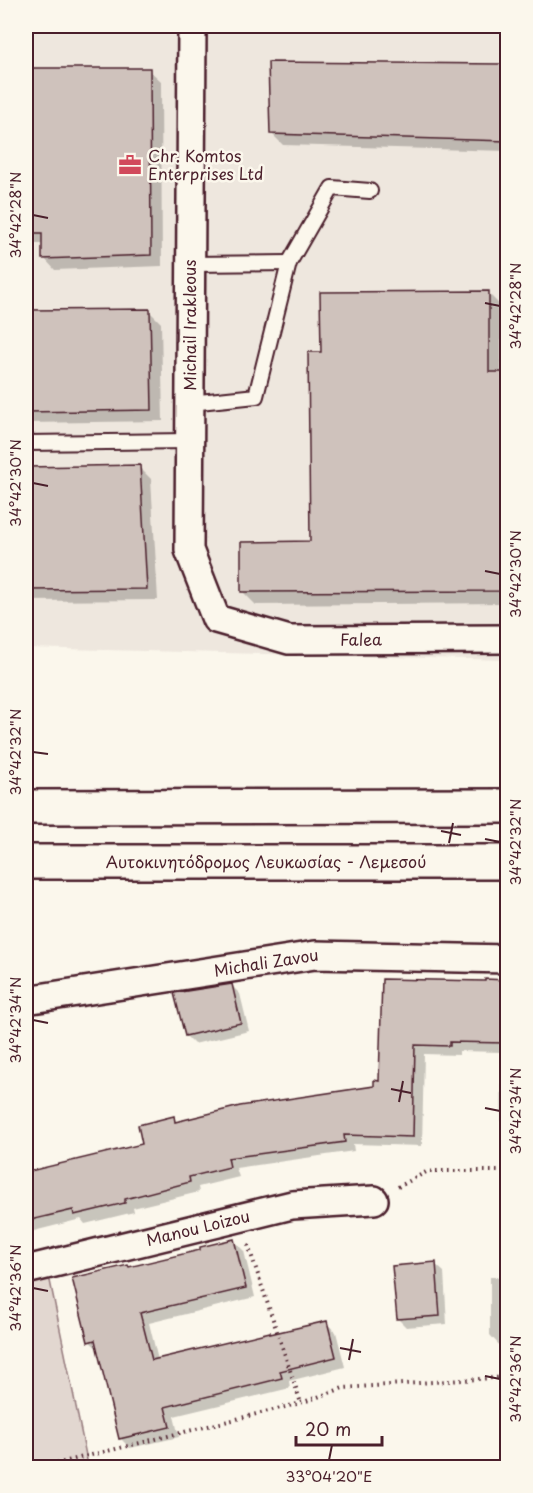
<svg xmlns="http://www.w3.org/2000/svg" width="533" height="1493" font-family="'Playpen Sans',sans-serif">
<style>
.built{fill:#eee7de}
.green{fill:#e2d7d0;stroke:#967b7e;stroke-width:1.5}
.shadow{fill:#0003}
.building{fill:#cfc2bc;stroke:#4a1f2b;stroke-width:1.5}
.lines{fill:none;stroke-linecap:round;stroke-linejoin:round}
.lane-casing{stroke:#4a1f2b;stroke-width:18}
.street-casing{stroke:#4a1f2b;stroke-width:32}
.highway-casing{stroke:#4a1f2b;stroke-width:38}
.path{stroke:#4a1f2b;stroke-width:4;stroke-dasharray:1.5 4.5;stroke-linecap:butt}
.lane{stroke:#fbf7ec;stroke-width:14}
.street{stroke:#fbf7ec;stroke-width:27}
.highway{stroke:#fbf7ec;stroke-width:33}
.ticks{fill:none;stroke:#4a1f2b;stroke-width:2}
.labels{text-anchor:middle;stroke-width:5;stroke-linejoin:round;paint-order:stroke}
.poi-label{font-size:16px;fill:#4a1f2b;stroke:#fbf7ec;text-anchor:start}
.street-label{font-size:16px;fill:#4a1f2b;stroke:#fbf7ec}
.neatline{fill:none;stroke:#4a1f2b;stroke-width:2}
.ticks-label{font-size:15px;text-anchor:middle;fill:#4a1f2b}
</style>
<rect width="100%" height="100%" fill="#fbf7ec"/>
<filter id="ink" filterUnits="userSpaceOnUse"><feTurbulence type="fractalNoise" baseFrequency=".0167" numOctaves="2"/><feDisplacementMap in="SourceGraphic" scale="12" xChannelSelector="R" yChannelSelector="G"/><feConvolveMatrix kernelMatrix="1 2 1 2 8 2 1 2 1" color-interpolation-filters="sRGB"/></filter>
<g filter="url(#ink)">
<polygon class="built" points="26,26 507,26 507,660 26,648"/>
<polygon class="green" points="49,1276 88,1465 77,1468 26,1468 26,1283"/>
<g class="shadow">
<polygon points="503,65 508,70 508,151 283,145 271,133"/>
<polygon points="26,70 149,70 161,81 162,266 55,270 44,258 44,244 26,244"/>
<polygon points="488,293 501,306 501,374 508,374 508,603 256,605 243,592 311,543 323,354"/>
<polygon points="149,311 161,323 163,421 26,423 26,312"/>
<polygon points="139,467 151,479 158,600 26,601 26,468"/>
<polygon points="383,980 508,982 508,1147 501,1141 502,1052 459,1051 459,1055 424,1054 422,1146 353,1144 354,1151 236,1168 239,1177 198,1187 199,1192 133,1208 134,1212 85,1224 81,1219 26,1233 26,1173 144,1145 174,1118 178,1123 375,1087 381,1082"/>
<polygon points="231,985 240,994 249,1031 194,1044 186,1036 176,994"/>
<polygon points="234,1241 244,1251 255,1297 149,1323 158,1360 326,1323 336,1332 345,1367 289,1381 290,1388 174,1416 179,1437 130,1448 121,1439 99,1350 89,1341 130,1268 202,1251"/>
<polygon points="435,1264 444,1272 447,1324 406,1327 398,1319"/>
<polygon points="490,1277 508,1277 508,1347 501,1347 490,1335"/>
</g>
<g class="building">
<polygon points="268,62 503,64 507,141 270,134"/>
<polygon points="26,68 150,68 151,255 42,259 42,233 26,233"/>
<polygon points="489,291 489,372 507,372 507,591 241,592 241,542 310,541 308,352 321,352 320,292"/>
<polygon points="150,309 152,410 26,412 26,310"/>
<polygon points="140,465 147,589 26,590 26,467"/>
<polygon points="382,979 485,981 485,979 507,980 507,1043 450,1042 450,1046 415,1045 413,1137 344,1135 345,1142 228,1158 230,1167 189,1177 190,1182 125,1199 125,1203 74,1215 73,1210 26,1221 26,1172 142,1144 138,1125 174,1116 175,1122 240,1106 374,1086 374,1080 379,1081"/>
<polygon points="232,984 241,1023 185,1036 174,993"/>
<polygon points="234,1239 246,1288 140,1313 152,1360 270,1332 270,1334 327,1321 336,1357 280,1371 282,1378 165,1407 170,1427 119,1439 95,1340 88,1342 72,1278 128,1265 129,1267 200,1250 200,1247"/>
<polygon points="436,1262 440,1316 397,1319 392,1266"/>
</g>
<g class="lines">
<g class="lane-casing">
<g id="lane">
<polyline points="190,264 289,263"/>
<polyline points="190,403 256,396 289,263 332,188 370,191"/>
<polyline points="26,443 189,441"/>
</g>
</g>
<g class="street-casing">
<g id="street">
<path id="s1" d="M192 26 189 550 216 619 289 640 508 639"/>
<path id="s2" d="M26 1000 315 955 508 959"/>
<path id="s3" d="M26 1270 292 1205 374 1200"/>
</g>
</g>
<g class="highway-casing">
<g id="highway">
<polyline points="26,807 508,806"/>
<path id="s4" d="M26 862H508"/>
</g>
</g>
<g class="path">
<polyline points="398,1187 428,1171 508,1171"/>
<polyline points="248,1245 301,1403"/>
<polyline points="39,1468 301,1403 343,1388 508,1377"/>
</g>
<use href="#lane" class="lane"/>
<use href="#street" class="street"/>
<use href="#highway" class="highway"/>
</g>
</g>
<path class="ticks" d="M33 215 48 218M485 303 500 306M33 483 48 486M485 571 500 574M33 752 48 754M441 831 461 835M485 839 500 842M449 843 453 823M33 1020 48 1023M391 1089 411 1093M399 1102 403 1081M485 1108 500 1111M33 1288 48 1291M340 1348 361 1352M349 1360 353 1339M485 1376 500 1379M329 1460 332 1445"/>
<defs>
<g id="office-bare" transform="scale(1.8)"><path d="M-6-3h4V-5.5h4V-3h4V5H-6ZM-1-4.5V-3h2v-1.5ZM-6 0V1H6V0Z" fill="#d1495b" stroke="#fbf7ec" stroke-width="2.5" paint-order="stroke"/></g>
</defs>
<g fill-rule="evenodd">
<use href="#office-bare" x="130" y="165"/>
</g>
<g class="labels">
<g class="poi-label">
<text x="148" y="162">Chr. Komtos<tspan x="148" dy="18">Enterprises Ltd</tspan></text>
</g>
<g class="street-label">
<text transform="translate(190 325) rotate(-90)" y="6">Michail Irakleous</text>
<text dy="6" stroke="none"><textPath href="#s1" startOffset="746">Falea</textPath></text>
<text dy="6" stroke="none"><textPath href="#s4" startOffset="240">Αυτοκινητόδρομος Λευκωσίας - Λεμεσού</textPath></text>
<text dy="6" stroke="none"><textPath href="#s2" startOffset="243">Michali Zavou</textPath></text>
<text dy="6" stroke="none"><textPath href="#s3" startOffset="177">Manou Loizou</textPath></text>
</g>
</g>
<rect width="533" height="1493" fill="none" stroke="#fbf7ec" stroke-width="66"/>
<path d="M296 1436v9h86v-9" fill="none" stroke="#4a1f2b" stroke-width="3"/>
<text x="305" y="1436" font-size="18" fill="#4a1f2b" stroke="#fbf7ec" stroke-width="4.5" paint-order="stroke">20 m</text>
<rect x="33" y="33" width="467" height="1427" class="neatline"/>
<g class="ticks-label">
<text transform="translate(16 215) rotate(-90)" y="5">34°42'28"N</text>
<text transform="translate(516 306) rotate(-90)" y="5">34°42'28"N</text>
<text transform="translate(16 483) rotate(-90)" y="5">34°42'30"N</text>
<text transform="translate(516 574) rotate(-90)" y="5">34°42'30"N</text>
<text transform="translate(16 752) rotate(-90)" y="5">34°42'32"N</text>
<text transform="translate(516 842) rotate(-90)" y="5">34°42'32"N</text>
<text transform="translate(16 1020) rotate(-90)" y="5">34°42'34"N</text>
<text transform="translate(516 1111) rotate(-90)" y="5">34°42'34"N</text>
<text transform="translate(16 1288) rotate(-90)" y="5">34°42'36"N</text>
<text transform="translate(516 1379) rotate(-90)" y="5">34°42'36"N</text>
<text x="329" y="1482">33°04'20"E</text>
</g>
</svg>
